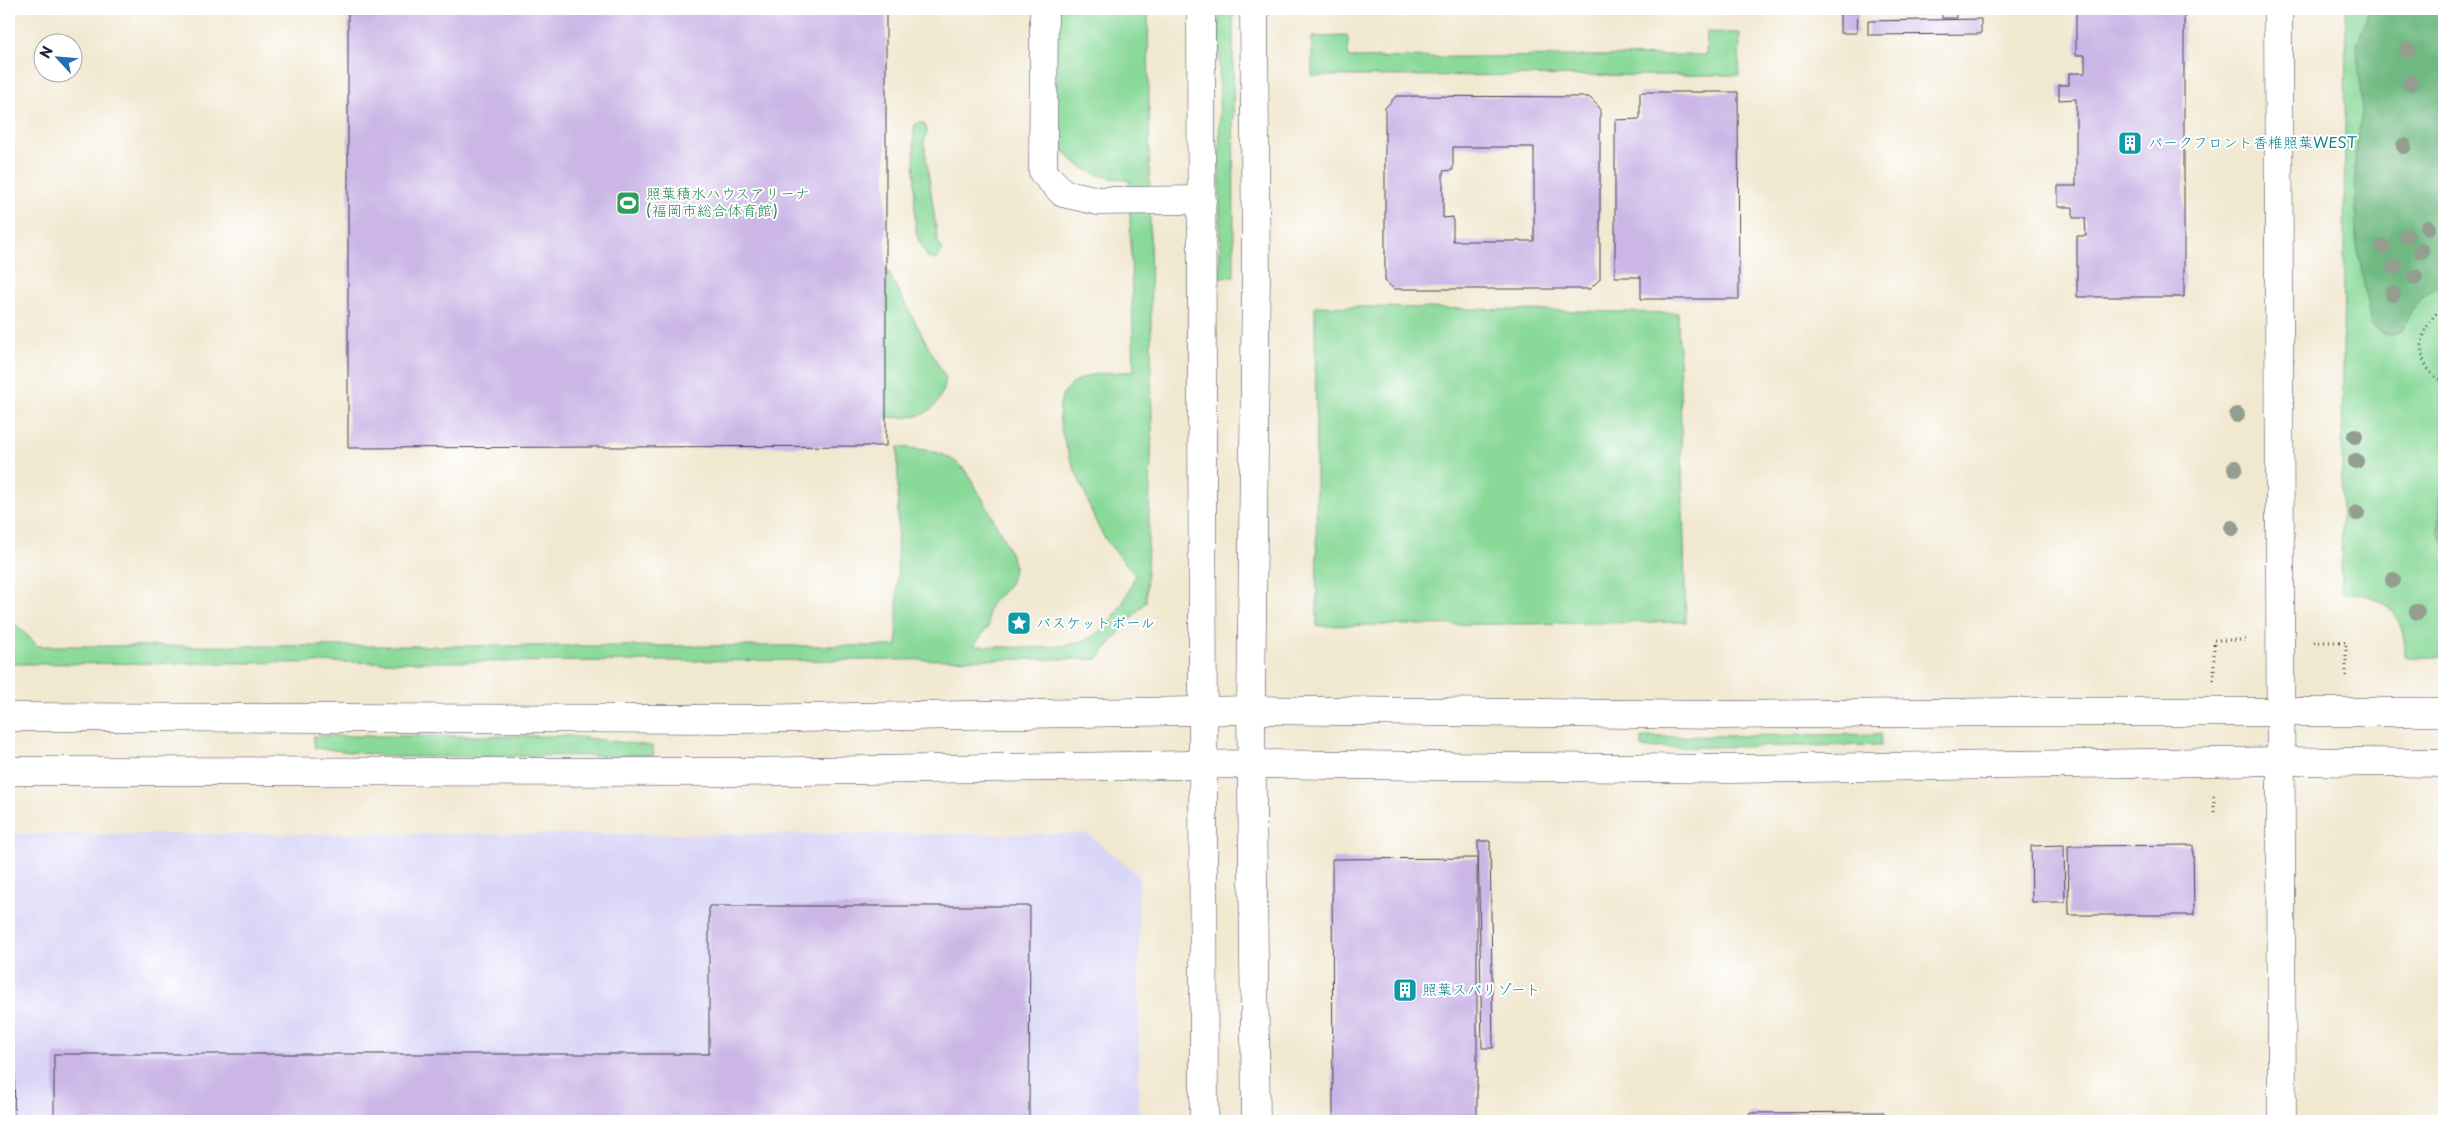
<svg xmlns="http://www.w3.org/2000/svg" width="2453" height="1130" font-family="'Playpen Sans','Klee One',sans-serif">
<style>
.built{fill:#dad6f7}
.green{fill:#89d999;stroke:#567e6a}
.forest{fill:#6eb981;stroke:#486e5e}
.building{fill:#cbb6e6;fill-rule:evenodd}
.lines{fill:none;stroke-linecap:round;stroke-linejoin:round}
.minor-casing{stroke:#414051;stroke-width:29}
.path{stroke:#414051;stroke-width:3;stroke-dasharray:1 4;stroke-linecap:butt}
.minor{stroke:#fff;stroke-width:28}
.tree{fill:#939e90}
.labels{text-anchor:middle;stroke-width:4;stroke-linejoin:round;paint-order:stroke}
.culture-label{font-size:15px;fill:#0d838f;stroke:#fff;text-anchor:start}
.leisure-label{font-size:15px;fill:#27864d;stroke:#fff;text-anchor:start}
</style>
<rect width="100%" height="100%" fill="#fff"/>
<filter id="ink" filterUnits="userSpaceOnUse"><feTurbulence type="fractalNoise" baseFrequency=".02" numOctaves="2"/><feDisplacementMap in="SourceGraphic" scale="10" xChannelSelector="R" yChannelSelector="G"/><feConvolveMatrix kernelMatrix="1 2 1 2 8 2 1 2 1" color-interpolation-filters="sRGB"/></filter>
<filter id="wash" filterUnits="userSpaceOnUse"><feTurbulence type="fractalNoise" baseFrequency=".0096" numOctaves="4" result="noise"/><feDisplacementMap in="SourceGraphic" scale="20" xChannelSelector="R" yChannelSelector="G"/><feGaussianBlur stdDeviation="1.12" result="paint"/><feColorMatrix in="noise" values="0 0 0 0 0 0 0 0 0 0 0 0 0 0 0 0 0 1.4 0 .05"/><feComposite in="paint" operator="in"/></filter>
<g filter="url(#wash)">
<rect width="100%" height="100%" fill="#f1e8d0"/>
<polygon class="built" points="9,834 1088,834 1139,876 1139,1121 9,1121"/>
<g class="green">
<path d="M1057 9H1148L1152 430 1146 601 1097 659 9 664V618L38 646H897L898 447C921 449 944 450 962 467 971 475 1014 554 1014 565 1014 569 1013 579 1010 583 1001 598 983 601 989 625L974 646C1007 646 1054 652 1085 640 1110 629 1127 599 1135 575 1123 560 1109 546 1100 530 1093 517 1089 504 1084 491 1074 466 1044 409 1069 387 1087 370 1110 374 1134 371L1129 180C1095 179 1058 163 1055 124 1054 110 1056 95 1056 81 1056 57 1056 33 1057 9Z"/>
<polygon points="1219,9 1233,9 1234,276 1220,278"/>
<path d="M2346 9H2444V657H2405C2406 614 2384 592 2341 593Z"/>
<polygon points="1707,32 1740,33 1739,75 1312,76 1312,37 1348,36 1348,58 1706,55"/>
<polygon points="919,122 925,124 927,132 924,142 938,242 943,250 937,260 928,258 917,236 915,223 914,126"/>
<path d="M886 268 946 379C938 416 920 419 886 417Z"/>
<polygon points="1315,306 1678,313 1686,622 1317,626"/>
<polygon points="1881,734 1881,745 1642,748 1642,737"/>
<polygon points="313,736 570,736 652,746 654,755 397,757 315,748"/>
</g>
<g class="forest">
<path d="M2369 9H2444V286C2421 292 2410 309 2402 331L2388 336 2371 325 2356 239 2355 154 2362 113 2357 46Z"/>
<polygon points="2440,494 2444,494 2444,543 2438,533"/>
</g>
<g id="blocks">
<g class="building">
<polygon points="348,9 886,9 886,446 348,448"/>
<polygon points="1840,9 1858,9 1857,33 1840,33"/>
<rect x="1878" y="9" width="26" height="2"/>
<rect x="1942" y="9" width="14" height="9"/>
<polygon points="2076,9 2184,9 2184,297 2077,297 2077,236 2086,236 2085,218 2073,218 2073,207 2058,207 2058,186 2076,186 2076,99 2059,100 2059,85 2069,85 2069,73 2085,73 2085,55 2076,55"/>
<polygon points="1981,19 1981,34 1868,35 1868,21"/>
<polygon points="1640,92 1738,92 1739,299 1641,299 1641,277 1615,277 1615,120 1640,119"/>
<path d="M1396 96 1589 97 1600 108V279L1590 289H1394L1385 281V108ZM1453 147H1534V241H1453V217L1443 218V171L1453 170Z"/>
<polygon points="1478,841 1490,841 1493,1048 1482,1048"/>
<polygon points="2064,845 2065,902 2032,902 2031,846"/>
<polygon points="2193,845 2194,915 2069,915 2068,846"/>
<polygon points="1477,858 1477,1121 1333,1121 1332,859"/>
<polygon points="709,906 1030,906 1029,1121 54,1121 54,1054 709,1054"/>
<polygon points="9,1063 15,1063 14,1121 9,1121"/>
<polygon points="1884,1112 1884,1121 1749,1121 1749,1113"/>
</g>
</g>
</g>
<g filter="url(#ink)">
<use href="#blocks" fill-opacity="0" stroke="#414051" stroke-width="1"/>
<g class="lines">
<g class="minor-casing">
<g id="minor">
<polyline points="1044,9 1043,172 1063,193 1098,201 1202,200"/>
<polyline points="1201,9 1204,1121"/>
<polyline points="1254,9 1256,276 1251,710 1256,1121"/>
<polyline points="2278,9 2282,1121"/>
<polyline points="9,717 742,719 1251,710 1724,715 2010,712 2444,712"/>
<polyline points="9,771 741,772 1252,764 1731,769 2281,761 2444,763"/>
</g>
</g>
<g class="path">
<path d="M2444 307C2418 325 2411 366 2444 382"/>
<polyline points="2314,642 2346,642 2346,680"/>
<polyline points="2214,680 2214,640 2247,640"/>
<polyline points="2214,796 2214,812"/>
</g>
<use href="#minor" class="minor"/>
</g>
<g class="tree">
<circle cx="2407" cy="50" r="8"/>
<circle cx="2410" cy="83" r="8"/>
<circle cx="2404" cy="146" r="8"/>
<circle cx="2428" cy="228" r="8"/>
<circle cx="2407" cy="236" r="8"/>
<circle cx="2383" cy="247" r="8"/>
<circle cx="2421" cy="251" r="8"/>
<circle cx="2395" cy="267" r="8"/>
<circle cx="2415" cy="277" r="8"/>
<circle cx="2393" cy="294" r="8"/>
<circle cx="2237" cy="415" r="8"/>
<circle cx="2355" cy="436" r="8"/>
<circle cx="2356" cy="461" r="8"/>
<circle cx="2235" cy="468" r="8"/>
<circle cx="2357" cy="513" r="8"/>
<circle cx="2232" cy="528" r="8"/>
<circle cx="2393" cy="580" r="8"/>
<circle cx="2417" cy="612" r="8"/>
</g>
</g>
<defs>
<g id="building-square" transform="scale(1.25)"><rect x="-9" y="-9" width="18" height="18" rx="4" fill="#0f9aa8" stroke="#fff"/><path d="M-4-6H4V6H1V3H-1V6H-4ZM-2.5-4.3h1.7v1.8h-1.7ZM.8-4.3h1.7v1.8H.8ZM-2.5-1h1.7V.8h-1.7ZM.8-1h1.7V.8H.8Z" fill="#fff"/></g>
<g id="stadium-square" transform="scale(1.25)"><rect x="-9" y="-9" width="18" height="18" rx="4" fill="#2e9e5b" stroke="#fff"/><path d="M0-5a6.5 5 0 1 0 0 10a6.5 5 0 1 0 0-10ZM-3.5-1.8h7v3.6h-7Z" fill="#fff"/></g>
<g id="sight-square" transform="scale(1.25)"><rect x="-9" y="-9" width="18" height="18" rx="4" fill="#0f9aa8" stroke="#fff"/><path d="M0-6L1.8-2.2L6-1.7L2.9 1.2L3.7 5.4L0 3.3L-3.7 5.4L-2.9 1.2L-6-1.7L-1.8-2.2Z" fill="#fff"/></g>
</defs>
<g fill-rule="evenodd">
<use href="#building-square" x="2130" y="143"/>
<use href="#stadium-square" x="628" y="203"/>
<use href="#sight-square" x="1019" y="623"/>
<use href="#building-square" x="1405" y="990"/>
</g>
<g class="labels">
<g class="culture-label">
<text x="2148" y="148">パークフロント香椎照葉WEST</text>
<text x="1036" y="628">バスケットボール</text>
<text x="1422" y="995">照葉スパリゾート</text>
</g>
<g class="leisure-label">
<text x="646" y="199">照葉積水ハウスアリーナ<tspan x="646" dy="17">(福岡市総合体育館)</tspan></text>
</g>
</g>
<rect width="2453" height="1130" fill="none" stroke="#fff" stroke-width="30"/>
<g transform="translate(58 58) rotate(296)"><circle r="24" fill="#ffffff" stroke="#a7a7b1"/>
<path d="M0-4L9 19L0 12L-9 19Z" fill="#1f6fb2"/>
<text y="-8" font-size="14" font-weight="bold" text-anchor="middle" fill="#22223b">N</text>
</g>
</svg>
